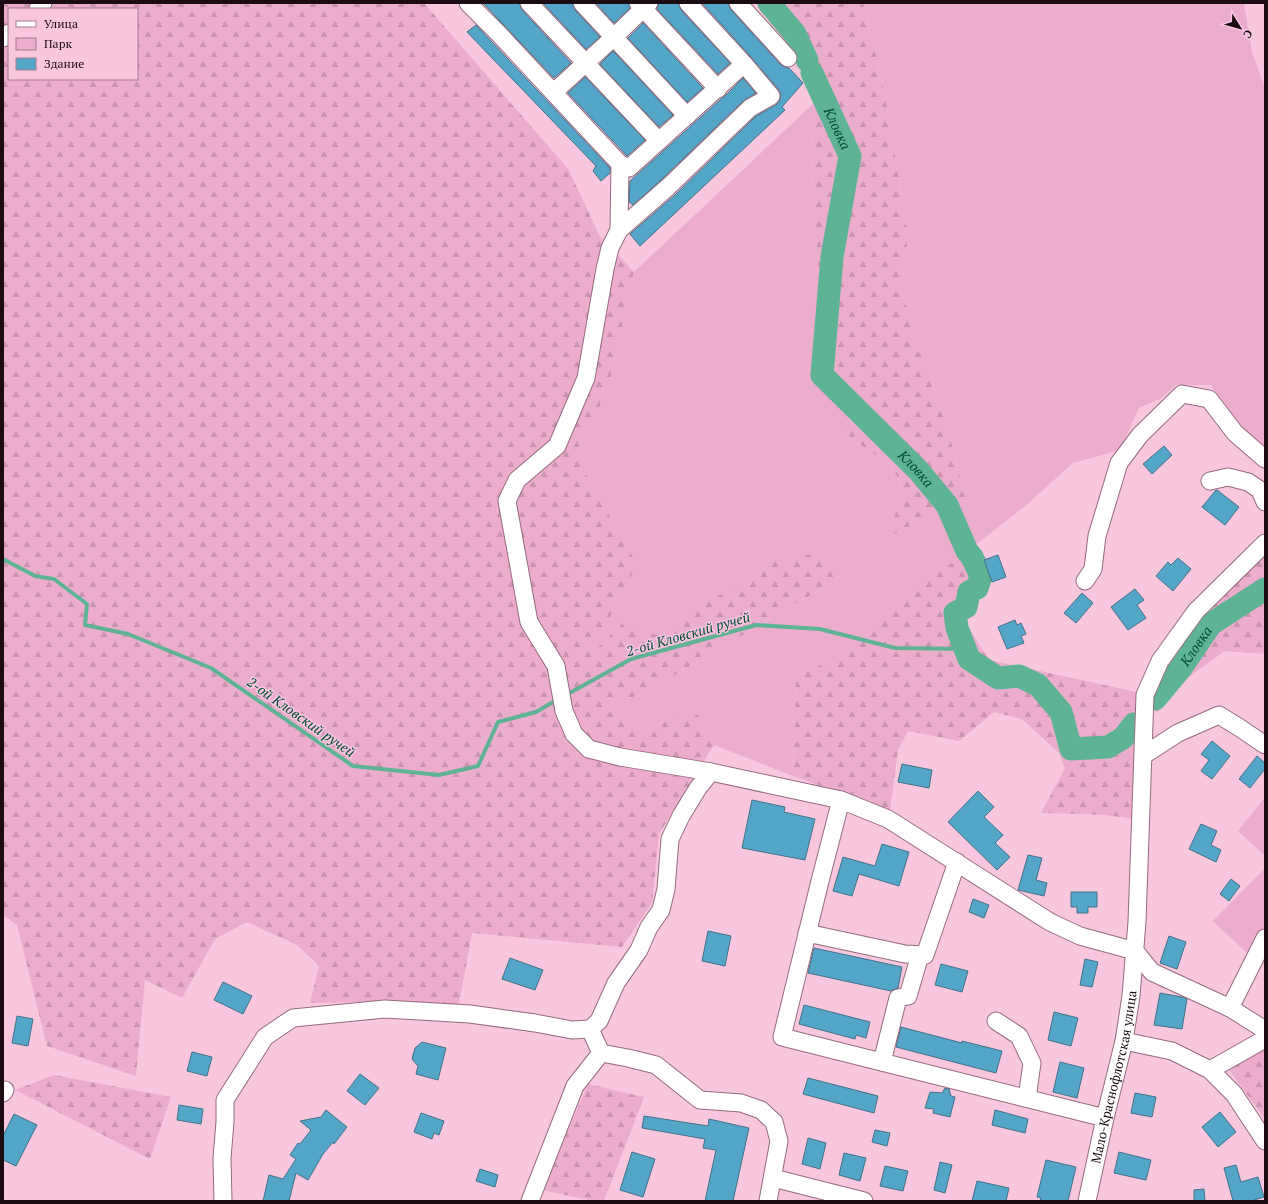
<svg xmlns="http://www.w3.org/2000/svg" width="1268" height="1204" font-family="'PT Serif',serif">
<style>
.green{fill:#ecadcc}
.forest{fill:url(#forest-firs);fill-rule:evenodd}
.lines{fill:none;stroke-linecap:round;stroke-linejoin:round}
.stream{stroke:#5eb395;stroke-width:4}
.river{stroke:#5eb395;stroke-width:23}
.building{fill:#54a6c9;stroke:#427288}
.minor-casing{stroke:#956a7f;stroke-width:19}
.minor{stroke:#fff;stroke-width:17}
.labels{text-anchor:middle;stroke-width:3;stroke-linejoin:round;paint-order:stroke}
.street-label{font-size:13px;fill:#1b0b13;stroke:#f8c7de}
.water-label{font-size:14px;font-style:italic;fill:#004b37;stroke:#f8c7de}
</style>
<defs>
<pattern id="forest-firs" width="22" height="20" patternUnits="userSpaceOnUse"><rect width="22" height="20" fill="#ecadcc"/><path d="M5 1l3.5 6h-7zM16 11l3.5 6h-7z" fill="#ca94ae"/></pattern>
</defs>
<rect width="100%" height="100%" fill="#f8c7de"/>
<g class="green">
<polygon points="863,3 1244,3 1252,52 1265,88 1265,448 1229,414 1211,385 1176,385 1160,399 1139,408 1120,450 1073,463 1024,507 823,664 796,676 793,776 714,745 703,719 660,724 642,731 617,713 611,700 639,696 835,581 841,575 772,562 656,636 589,656 575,455 608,390 634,272 814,103 811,175 819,274 851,439 890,464 904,490 887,538 966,498 945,419 918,343 901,290 907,246 906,219 882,78"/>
<polygon points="1265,797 1265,856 1238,831"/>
<polygon points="1265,868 1265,953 1249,955 1213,921"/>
</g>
<g class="forest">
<path d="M3 3H424L569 170 599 235 634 272 608 390 575 455 637 564 590 655 624 622 656 635 772 562 811 554 841 575 835 581 639 696 611 700 617 713 642 731 692 711 703 719 714 745 659 834 652 903 622 947 472 933 458 1009 394 1001 310 1003 319 966 297 945 247 922 215 939 182 998 145 980 136 1076 47 1046 17 925 3 915ZM9 9H137V79H9Z"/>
<polygon points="762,3 863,3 882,78 906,219 907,246 901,290 918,343 945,419 966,498 887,538 904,489 890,464 851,439 835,410 819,274 811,175 814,103 806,49"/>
<polygon points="973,546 985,576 976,601 963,619 989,660 1141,693 1135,819 1105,815 1041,813 1065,768 1059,753 1022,719 994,712 959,741 908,731 898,750 890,811 793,776 796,676 823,664"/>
<polygon points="1265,554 1265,654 1225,651 1175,687 1156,713 1154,687 1211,602"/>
<polygon points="1265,1048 1265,1119 1226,1066"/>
<polygon points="54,1075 171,1097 150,1159 15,1090"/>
<polygon points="588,1084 644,1097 604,1201 593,1201 542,1190"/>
</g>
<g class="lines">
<g class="stream">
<polyline points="3,559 35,576 54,579 87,604 85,625 128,634 211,668 353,766 439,775 478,766 498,722 536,712 558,699"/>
<polyline points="566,695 631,659 756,625 820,629 895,648 966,649"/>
</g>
<g class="river">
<polyline points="769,3 795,34 807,60"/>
<path id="s1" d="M812 73 850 156 832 257 822 375 918 470 947 505 967 551 972 557 981 576 977 588 969 592 966 607 955 613 957 628 969 659 998 678 1019 676 1038 685 1061 712 1071 749 1108 747 1123 738 1134 724"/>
<path id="s2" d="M1155 699 1181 668 1211 624 1265 589"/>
</g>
</g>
<g class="building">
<polygon points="483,3 519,3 522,10 571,63 554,78"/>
<polygon points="543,3 572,3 575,10 600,37 586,49"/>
<polygon points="596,3 628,3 630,8 614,23"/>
<polygon points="659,3 678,3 681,10 730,63 718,74 657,9"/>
<polygon points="702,3 728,3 731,10 781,65 785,67 789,68 803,83 782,107 785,110 640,246 630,234 675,195 756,116 776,105 780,100 781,94 779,90 751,57"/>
<polygon points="643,23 703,88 687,102 628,38"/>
<polygon points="476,25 610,168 610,173 601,181 593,171 596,166 467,32"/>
<polygon points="613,51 673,115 659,127 600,64"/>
<polygon points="585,77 645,140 627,156 568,93"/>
<polygon points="743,78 756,93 743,101 661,180 633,205 629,202 630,181 721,99 724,97"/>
<polygon points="1164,446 1172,455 1152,474 1143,464"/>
<polygon points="1216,490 1217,490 1239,507 1225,525 1202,507"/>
<polygon points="998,555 1006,577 992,582 984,560"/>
<polygon points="1178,558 1191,569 1173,591 1156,576 1168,562 1171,565"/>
<polygon points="1135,589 1144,600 1137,605 1146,618 1128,630 1111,607"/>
<polygon points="1082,593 1093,603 1076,623 1064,613"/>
<polygon points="1015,620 1017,625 1021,623 1026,634 1021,636 1024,643 1007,649 998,627"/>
<polygon points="1212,741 1230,756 1212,779 1201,771 1209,760 1201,754"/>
<polygon points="1257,756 1265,763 1265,769 1250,788 1239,779"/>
<polygon points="902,764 932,770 929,788 898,782"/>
<polygon points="978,791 994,807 984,817 1003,835 995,843 1010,857 997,870 948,822"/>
<polygon points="752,800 785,807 784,812 815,819 805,860 742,848"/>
<polygon points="1201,824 1217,831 1211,845 1221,850 1216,862 1189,849"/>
<polygon points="882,844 909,852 899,886 859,874 852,896 833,891 843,857 875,866"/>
<polygon points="1028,855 1042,858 1036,880 1047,883 1044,896 1018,890"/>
<polygon points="1231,879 1240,886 1229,901 1220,894"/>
<polygon points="1071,892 1097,892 1097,907 1088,907 1088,913 1077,913 1077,907 1071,907"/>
<polygon points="973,899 989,905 984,918 969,912"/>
<polygon points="708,931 731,936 725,966 702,961"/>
<polygon points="1169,936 1186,942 1177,969 1160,963"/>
<polygon points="814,948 902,967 898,988 891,991 808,973"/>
<polygon points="510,958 543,970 535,990 502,979"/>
<polygon points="1085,959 1098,962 1092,987 1080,985"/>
<polygon points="941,964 968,971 962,992 935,985"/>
<polygon points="223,982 252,996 243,1014 214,1000"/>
<polygon points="1160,993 1182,997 1187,999 1182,1029 1154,1025"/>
<polygon points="804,1005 870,1022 866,1038 856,1035 855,1039 799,1024"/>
<polygon points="1054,1012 1078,1018 1071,1046 1048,1040"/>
<polygon points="17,1016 33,1019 28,1046 12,1043"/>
<polygon points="901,1027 962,1043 962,1041 1002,1051 996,1073 896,1047"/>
<polygon points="422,1042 446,1048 438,1080 416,1074 418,1066 412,1059 415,1048"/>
<polygon points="192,1052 212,1057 207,1076 187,1071"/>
<polygon points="1060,1062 1084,1068 1077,1098 1053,1092"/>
<polygon points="360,1074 379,1088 365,1105 347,1091"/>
<polygon points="808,1078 878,1096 874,1113 803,1094"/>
<polygon points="945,1088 949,1089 951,1096 955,1097 950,1117 933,1113 934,1109 925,1108 930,1092 942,1093"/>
<polygon points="1135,1093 1156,1097 1152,1117 1131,1113"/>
<polygon points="179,1105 203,1109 201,1124 177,1120"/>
<polygon points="326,1110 347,1127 334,1144 333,1142 323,1154 308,1180 296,1173 289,1201 263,1201 269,1175 283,1179 296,1159 290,1155 298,1143 300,1144 311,1130 300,1121 321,1117"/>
<polygon points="995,1110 1028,1119 1025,1133 992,1125"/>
<polygon points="1220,1112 1236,1132 1218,1147 1202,1127"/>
<polygon points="421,1113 444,1121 439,1135 434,1133 432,1139 414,1132"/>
<polygon points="14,1114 37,1125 16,1166 3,1160 3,1136"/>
<polygon points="644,1116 708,1126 709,1119 749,1128 733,1201 705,1201 716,1150 703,1148 705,1139 642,1128"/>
<polygon points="875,1130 890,1133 887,1146 872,1142"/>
<polygon points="808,1138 826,1143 820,1169 802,1164"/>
<polygon points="632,1152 655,1159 643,1197 620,1190"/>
<polygon points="1119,1152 1151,1160 1146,1180 1114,1173"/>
<polygon points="844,1153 866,1158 860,1181 839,1175"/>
<polygon points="1046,1160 1076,1167 1068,1201 1040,1201 1041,1198 1037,1197"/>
<polygon points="940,1162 952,1165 945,1193 934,1190"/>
<polygon points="1236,1165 1241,1182 1258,1177 1264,1197 1251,1201 1233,1201 1224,1168"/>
<polygon points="885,1166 908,1171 903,1191 880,1186"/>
<polygon points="480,1169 498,1175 495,1187 476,1181"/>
<polygon points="977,1181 1009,1188 1006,1201 972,1201"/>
<polygon points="1204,1189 1205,1201 1194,1201 1194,1190"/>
</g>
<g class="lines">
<g class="minor-casing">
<g id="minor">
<polyline points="468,3 499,34 620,164 619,230"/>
<polyline points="529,3 659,141"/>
<polyline points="582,3 687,116"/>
<polyline points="638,3 718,89"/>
<polyline points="688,3 744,64 771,96 750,108 668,187 619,230 610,248 605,269 586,378 557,446 517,480 507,501 529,622 556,666 564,711 574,734 589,749 620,757 711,772 841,800 888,819 1050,922 1080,936 1135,951 1152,972 1230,1008 1265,1030"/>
<polyline points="738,3 788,58"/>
<polyline points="38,9 43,3"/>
<polyline points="3,38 9,33"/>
<polyline points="554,92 614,37 649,3"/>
<polyline points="620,164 629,168 744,64"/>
<polyline points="1210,481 1228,477 1248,482 1260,490 1265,502"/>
<polyline points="1085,581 1093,569 1097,536 1119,463 1140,435 1182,394 1209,399 1235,433 1265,459"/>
<polyline points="1144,755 1178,733 1219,715 1240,728 1265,745"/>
<polyline points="841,800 820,881 782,1037 1105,1118"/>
<polyline points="807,933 905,954 925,955 957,862"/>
<polyline points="1230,1008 1265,938"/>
<polyline points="996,1021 1019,1036 1032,1063 1027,1098"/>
<polyline points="590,1029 601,1053 628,1058 656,1065 700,1100 741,1103 761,1110 774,1122 779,1141 768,1201"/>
<polyline points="1124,1041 1172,1051 1210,1070 1234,1094 1265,1141"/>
<polyline points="882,1062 898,998 908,996 920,955"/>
<polyline points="1210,1070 1265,1039"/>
<polyline points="3,1093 5,1090"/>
<polyline points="773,1178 864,1201"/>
<polyline points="223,1201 222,1158 225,1122 225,1100 265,1037 293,1018 385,1009 470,1014 535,1023 572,1030 590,1029 599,1021 616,983 639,950 649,927 661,910 666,889 670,839 681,816 698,788 711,772"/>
<polyline points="530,1201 575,1086 601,1053"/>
<path id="s3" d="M1087 1201 1105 1118 1124 1041 1131 996 1137 922 1145 695 1160 661 1196 611 1265 543"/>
</g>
</g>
<use href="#minor" class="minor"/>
</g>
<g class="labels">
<g class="street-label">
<text dy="5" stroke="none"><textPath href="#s3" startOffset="127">Мало-Краснофлотская улица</textPath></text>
</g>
<g class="water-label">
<text dy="5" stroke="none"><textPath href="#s1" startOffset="61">Кловка</textPath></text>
<text dy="5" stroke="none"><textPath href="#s1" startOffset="445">Кловка</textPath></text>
<text transform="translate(688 634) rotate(-16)" y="5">2-ой Кловский ручей</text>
<text dy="5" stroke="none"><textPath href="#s2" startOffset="67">Кловка</textPath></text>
<text transform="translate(301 717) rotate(35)" y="5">2-ой Кловский ручей</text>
</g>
</g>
<rect width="1268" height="1204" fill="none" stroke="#1b0b13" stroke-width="8"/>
<rect x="8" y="8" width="130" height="72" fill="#f8c7de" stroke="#a07c8d"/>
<rect x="16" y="21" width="20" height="6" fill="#ffffff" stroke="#a07c8d"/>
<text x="44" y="28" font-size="12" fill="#1b0b13">Улица</text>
<rect x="16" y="38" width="20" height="12" fill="#ecadcc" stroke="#a07c8d"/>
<text x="44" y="48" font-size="12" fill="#1b0b13">Парк</text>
<rect x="16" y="58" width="20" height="12" fill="#54a6c9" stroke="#a07c8d"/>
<text x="44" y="68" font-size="12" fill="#1b0b13">Здание</text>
<g transform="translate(1240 28) rotate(127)" stroke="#f8c7de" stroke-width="3" paint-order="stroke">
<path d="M0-3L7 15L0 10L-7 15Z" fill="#1b0b13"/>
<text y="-6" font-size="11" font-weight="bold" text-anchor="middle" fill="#1b0b13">С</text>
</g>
</svg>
